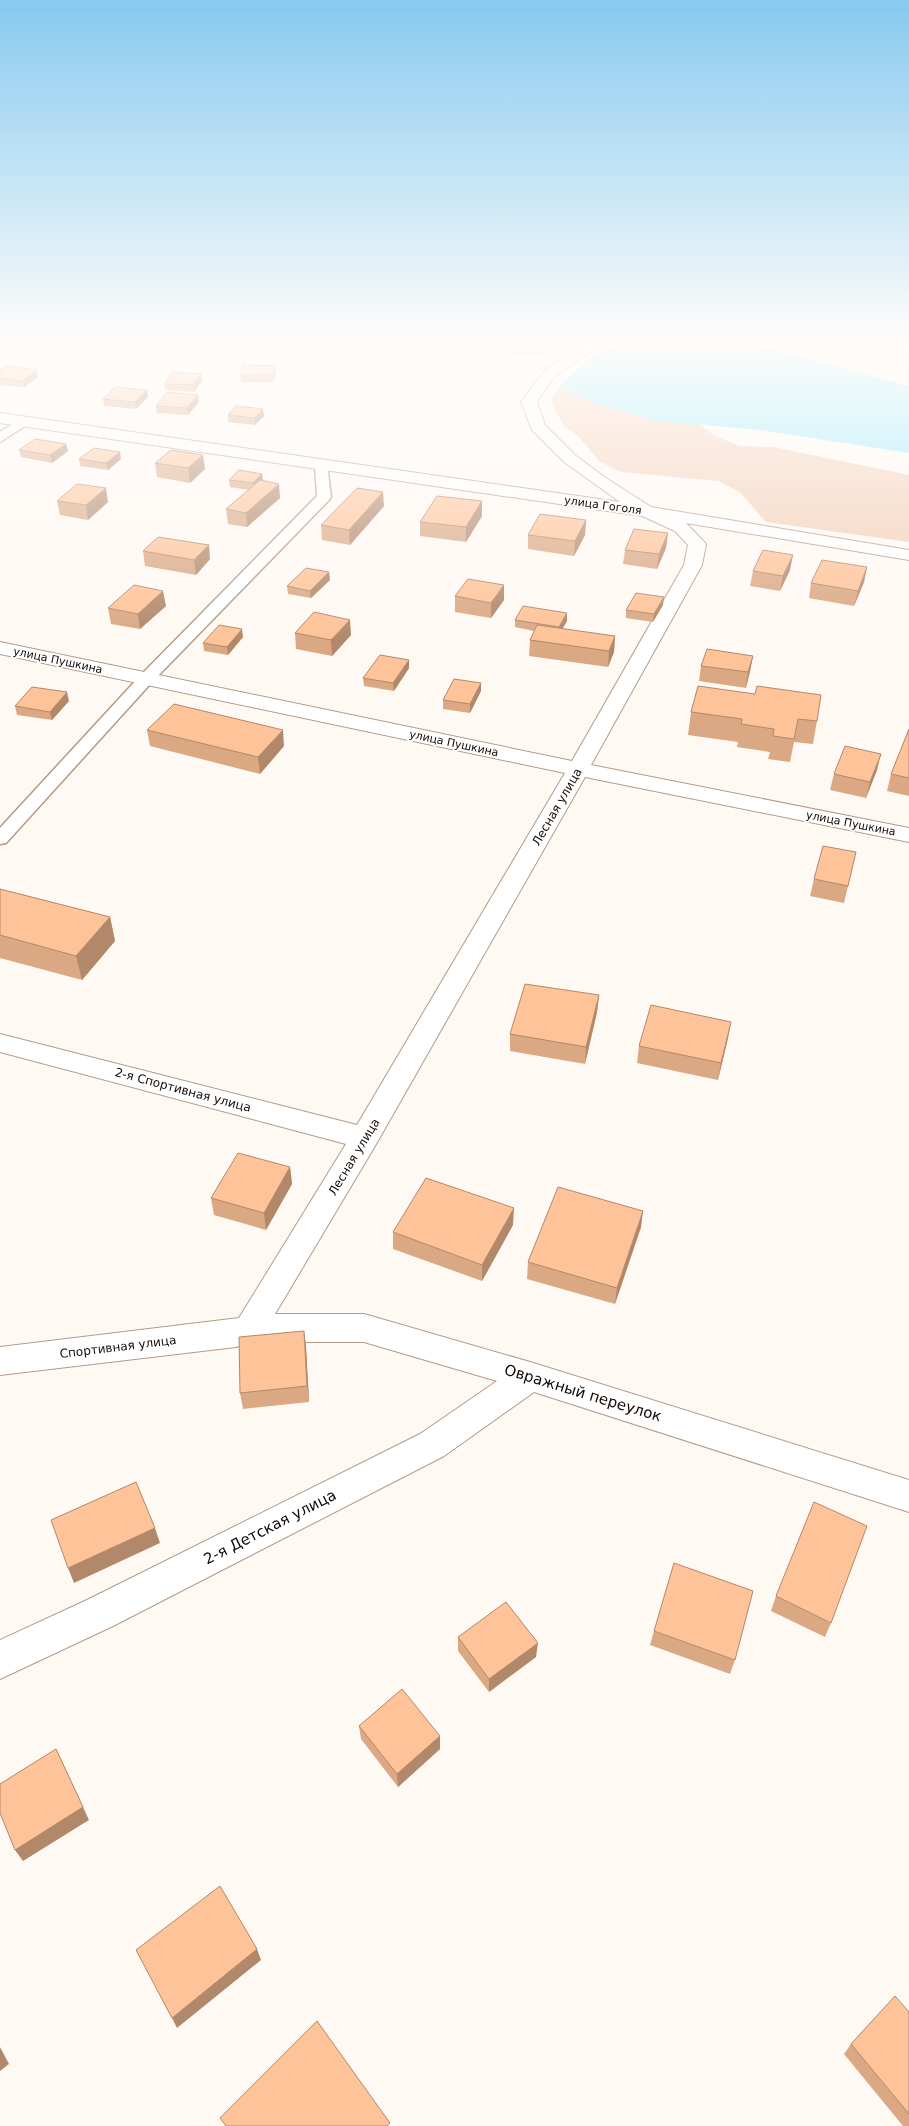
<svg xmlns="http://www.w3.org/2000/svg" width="909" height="2126" font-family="'DejaVu Sans',sans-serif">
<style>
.green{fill:#f3cfb6}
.water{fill:#93ecfb}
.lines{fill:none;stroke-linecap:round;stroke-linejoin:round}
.lane-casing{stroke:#b59a86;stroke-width:3}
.street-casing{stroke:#b59a86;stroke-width:2}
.lane{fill:#fff;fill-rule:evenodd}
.street{fill:#fff;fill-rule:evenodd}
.wall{fill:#daa883}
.shaded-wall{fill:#b2886a}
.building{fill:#fec398;stroke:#b2886a}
.labels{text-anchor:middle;stroke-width:4;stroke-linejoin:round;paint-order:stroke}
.far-street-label{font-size:11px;fill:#120904;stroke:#fff}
.street-label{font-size:12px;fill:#120904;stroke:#fff}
.near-street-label{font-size:15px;fill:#120904;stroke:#fff}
</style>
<rect width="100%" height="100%" fill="#fff9f4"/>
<g class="green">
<path d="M492 342H576C539 358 526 367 492 342Z"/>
<polygon points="560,386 591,402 656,421 699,424 715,436 740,446 773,447 909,475 909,542 766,522 741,493 719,481 621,472 599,461 578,436 563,425 551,401"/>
</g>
<polygon class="water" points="624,342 746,342 909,386 909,453 760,430 656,421 591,402 560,386 592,356"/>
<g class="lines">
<g class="lane-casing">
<g id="lane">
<polygon points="24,417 30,421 28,424 0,442 0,432"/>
<polygon points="321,460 327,464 331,497 329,500 152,682 6,843 0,844 0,828 140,676 317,496 315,464"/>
</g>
</g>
<g class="street-casing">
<polygon id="street" points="587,342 605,342 555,376 537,402 545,425 576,456 606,478 651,507 909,550 909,560 686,523 706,544 702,565 591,765 909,828 909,842 585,777 375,1146 275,1314 364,1314 530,1362 909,1480 909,1512 534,1392 444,1456 113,1626 0,1679 0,1640 87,1600 420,1434 497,1381 364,1342 251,1342 236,1347 0,1375 0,1347 239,1318 346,1144 0,1052 0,1034 357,1125 565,773 0,654 0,642 572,761 684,565 688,545 675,531 642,516 0,423 0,413 620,502 564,462 532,430 521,402 545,370"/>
</g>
<use href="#lane" class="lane"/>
<use href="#street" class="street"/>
</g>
<g class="wall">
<polygon points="0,370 38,377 24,387 0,385"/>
<polygon points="276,372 273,382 241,382 240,375"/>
<polygon points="202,381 194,392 165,390 164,384"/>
<polygon points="198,395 199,402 188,415 157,413 156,406"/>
<polygon points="148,397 136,409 104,406 103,399"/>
<polygon points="228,415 264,416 255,425 228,422"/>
<polygon points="66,444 68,451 52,463 21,457 19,450"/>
<polygon points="79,459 121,459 108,470 80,466"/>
<polygon points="155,463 205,469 190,483 157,477"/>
<polygon points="229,480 263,481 280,498 247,527 228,524 226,509 249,490 230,487"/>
<polygon points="57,501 108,502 88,520 60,515"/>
<polygon points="482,501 482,516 466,542 420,536 420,522"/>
<polygon points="384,506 350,545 322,540 321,525"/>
<polygon points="586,520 585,535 574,556 528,549 528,535"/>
<polygon points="668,533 666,548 657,569 623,564 625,550"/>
<polygon points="143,551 210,559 196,575 145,566"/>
<polygon points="867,567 864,582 854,606 809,598 811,583"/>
<polygon points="790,570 780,591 750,586 753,571"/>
<polygon points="329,572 330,580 311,598 288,594 287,586"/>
<polygon points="455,596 504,600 491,618 455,612"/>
<polygon points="663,605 653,622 626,618 626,610"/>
<polygon points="166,606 140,629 111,624 108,608"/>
<polygon points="515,620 567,621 562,629 615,636 614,652 608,667 529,656 530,640 534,631 515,627"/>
<polygon points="295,633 351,635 332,656 296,649"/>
<polygon points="243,637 228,655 204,651 203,643"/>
<polygon points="753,656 750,671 746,688 699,681 701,666"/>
<polygon points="409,660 409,668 394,691 364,686 363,678"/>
<polygon points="698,686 817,721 813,744 794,742 790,762 768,759 770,752 737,747 738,742 688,735 691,712"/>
<polygon points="481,691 470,713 443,709 443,700"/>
<polygon points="69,701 52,720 17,715 15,706"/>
<polygon points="909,729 909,796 887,791 891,774"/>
<polygon points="147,730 284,746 260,774 150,746"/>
<polygon points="877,770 866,798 830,790 834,774"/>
<polygon points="856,852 844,903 810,896 814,879"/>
<polygon points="0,889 110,917 115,941 82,980 0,958"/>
<polygon points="599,995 597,1012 585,1064 510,1051 510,1034"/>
<polygon points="728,1038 718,1080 637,1063 639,1046"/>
<polygon points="290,1167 292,1184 266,1230 214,1215 211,1198"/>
<polygon points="513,1225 482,1281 393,1249 393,1232"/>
<polygon points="641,1227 615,1304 527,1279 528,1262"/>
<polygon points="304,1331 306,1347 309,1402 243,1409 240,1393"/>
<polygon points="776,1596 831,1623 825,1637 771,1611"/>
<polygon points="654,1631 735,1660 730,1674 650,1645"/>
<polygon points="458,1637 536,1657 489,1692 458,1651"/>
<polygon points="359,1726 440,1736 440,1749 398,1787 361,1739"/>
<polygon points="909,2012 909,2126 903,2126 844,2054 851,2044"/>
</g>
<g class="shaded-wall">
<polygon points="275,366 276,372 273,382 273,375"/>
<polygon points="37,370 38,377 24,387 22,381"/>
<polygon points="201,374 202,381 194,392 193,385"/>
<polygon points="147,390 148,397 136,409 135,402"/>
<polygon points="198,395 199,402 188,415 187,408"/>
<polygon points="263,409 264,416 255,425 255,418"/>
<polygon points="66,444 68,451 52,463 50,455"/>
<polygon points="120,452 121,459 108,470 106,463"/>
<polygon points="203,455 205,469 190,483 188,468"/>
<polygon points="262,474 263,481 254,490 253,483"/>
<polygon points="279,484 280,498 247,527 246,513"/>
<polygon points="106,488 108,502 88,520 86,505"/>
<polygon points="383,492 384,506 350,545 349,530"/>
<polygon points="482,501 482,516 466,542 466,527"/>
<polygon points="586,520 585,535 574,556 575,541"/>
<polygon points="668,533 666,548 657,569 659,554"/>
<polygon points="209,545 210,559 196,575 194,560"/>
<polygon points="793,555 790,570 780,591 783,576"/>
<polygon points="867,567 864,582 854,606 858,591"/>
<polygon points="329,572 330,580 311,598 310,591"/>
<polygon points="504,585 504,600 491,618 491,603"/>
<polygon points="163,591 166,606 140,629 138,614"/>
<polygon points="664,597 663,605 653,622 654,614"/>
<polygon points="567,613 567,621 559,635 559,627"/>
<polygon points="350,620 351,635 332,656 331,640"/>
<polygon points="242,629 243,637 228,655 227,647"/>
<polygon points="615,636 614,652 608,667 609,651"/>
<polygon points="753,656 750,671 746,688 748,672"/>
<polygon points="409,660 409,668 394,691 393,683"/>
<polygon points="481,683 481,691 470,713 470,704"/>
<polygon points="67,692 69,701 52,720 50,712"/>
<polygon points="283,730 284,746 260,774 258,757"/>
<polygon points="881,754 877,770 866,798 870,782"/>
<polygon points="110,917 115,941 82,980 76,956"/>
<polygon points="599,995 597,1012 585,1064 586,1047"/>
<polygon points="731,1022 728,1038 718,1080 721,1063"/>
<polygon points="290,1167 292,1184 266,1230 264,1213"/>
<polygon points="514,1208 513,1225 482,1281 482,1265"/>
<polygon points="643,1211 641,1227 615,1304 617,1288"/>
<polygon points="304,1331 306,1347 309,1402 307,1386"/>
<polygon points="155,1528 160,1543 74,1583 68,1568"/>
<polygon points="538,1643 536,1657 489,1692 489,1679"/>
<polygon points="440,1736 440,1749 398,1787 397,1774"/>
<polygon points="56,1749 89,1820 23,1861 15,1850"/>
<polygon points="257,1949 261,1960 177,2028 172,2018"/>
<polygon points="0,2047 9,2064 0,2071"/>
</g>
<g class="building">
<polygon points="243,365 275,366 273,375 240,375"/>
<polygon points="6,366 37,370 22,381 0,378 0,370"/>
<polygon points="172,372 201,374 193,385 164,384"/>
<polygon points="115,387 147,390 135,402 103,399"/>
<polygon points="167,392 198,395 187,408 156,406"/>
<polygon points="236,406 263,409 255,418 228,415"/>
<polygon points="35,439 66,444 50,455 19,450"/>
<polygon points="94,448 120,452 106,463 79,459"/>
<polygon points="171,450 203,455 188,468 155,463"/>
<polygon points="239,470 262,474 253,483 229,480"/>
<polygon points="260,480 279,484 246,513 226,509"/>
<polygon points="77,484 106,488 86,505 57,501"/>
<polygon points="357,488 383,492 349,530 321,525"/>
<polygon points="437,496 482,501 466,527 420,522"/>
<polygon points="540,514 586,520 575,541 528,535"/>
<polygon points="634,529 668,533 659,554 625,550"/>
<polygon points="158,537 209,545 194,560 143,551"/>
<polygon points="763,550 793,555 783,576 753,571"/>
<polygon points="822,560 867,567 858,591 811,583"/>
<polygon points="306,568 329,572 310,591 287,586"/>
<polygon points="468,579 504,585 491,603 455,596"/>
<polygon points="134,585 163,591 138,614 108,608"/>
<polygon points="636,593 664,597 654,614 626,610"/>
<polygon points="523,606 567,613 559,627 515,620"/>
<polygon points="314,612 350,620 331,640 295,633"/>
<polygon points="219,625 242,629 227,647 203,643"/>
<polygon points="537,625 615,636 609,651 530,640"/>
<polygon points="707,649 753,656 748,672 701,666"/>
<polygon points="380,655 409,660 393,683 363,678"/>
<polygon points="454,679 481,683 470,704 443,700"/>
<polygon points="698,686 755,694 757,686 821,695 817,721 798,719 794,739 773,736 774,729 741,724 742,719 691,712"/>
<polygon points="32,687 67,692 50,712 15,706"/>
<polygon points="174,704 283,730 258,757 147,730"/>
<polygon points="909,729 909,778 891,774"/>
<polygon points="845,746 881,754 870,782 834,774"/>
<polygon points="823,846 856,852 848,886 814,879"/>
<polygon points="0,889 110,917 76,956 0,935"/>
<polygon points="525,984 599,995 586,1047 510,1034"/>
<polygon points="651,1005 731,1022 721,1063 639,1046"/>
<polygon points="238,1153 290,1167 264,1213 211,1198"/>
<polygon points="426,1178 514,1208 482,1265 393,1232"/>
<polygon points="558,1187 643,1211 617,1288 528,1262"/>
<polygon points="304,1331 307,1386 240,1393 239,1337"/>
<polygon points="136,1482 155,1528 68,1568 51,1520"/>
<polygon points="814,1502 867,1526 831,1623 776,1596"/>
<polygon points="674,1563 753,1591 735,1660 654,1631"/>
<polygon points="506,1602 538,1643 489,1679 458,1637"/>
<polygon points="402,1689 440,1736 397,1774 359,1726"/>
<polygon points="56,1749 83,1807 15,1850 0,1813 0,1784"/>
<polygon points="220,1886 257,1949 172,2018 136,1950"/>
<polygon points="895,1996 909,2012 909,2114 851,2044"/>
<polygon points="317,2021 390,2123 387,2126 226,2126 220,2118"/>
</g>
<linearGradient id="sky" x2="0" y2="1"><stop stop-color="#86caf0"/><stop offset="0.53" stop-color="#fffcfa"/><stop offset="1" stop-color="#fffcfa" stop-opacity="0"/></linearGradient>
<rect width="909" height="640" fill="url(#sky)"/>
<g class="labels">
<g class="far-street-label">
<text transform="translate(603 505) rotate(8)" y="4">улица Гоголя</text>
<text transform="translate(58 660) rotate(12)" y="4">улица Пушкина</text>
<text transform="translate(454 743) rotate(12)" y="4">улица Пушкина</text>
<text transform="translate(851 823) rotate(11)" y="4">улица Пушкина</text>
</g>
<g class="street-label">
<text transform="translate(557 807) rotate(-60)" y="4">Лесная улица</text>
<text transform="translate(183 1090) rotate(15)" y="4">2-я Спортивная улица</text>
<text transform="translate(354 1157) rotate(-59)" y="4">Лесная улица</text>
<text transform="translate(118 1347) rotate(-7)" y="4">Спортивная улица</text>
</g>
<g class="near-street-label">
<text transform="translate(583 1393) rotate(17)" y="5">Овражный переулок</text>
<text transform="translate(270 1527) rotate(-27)" y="5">2-я Детская улица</text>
</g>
</g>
</svg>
